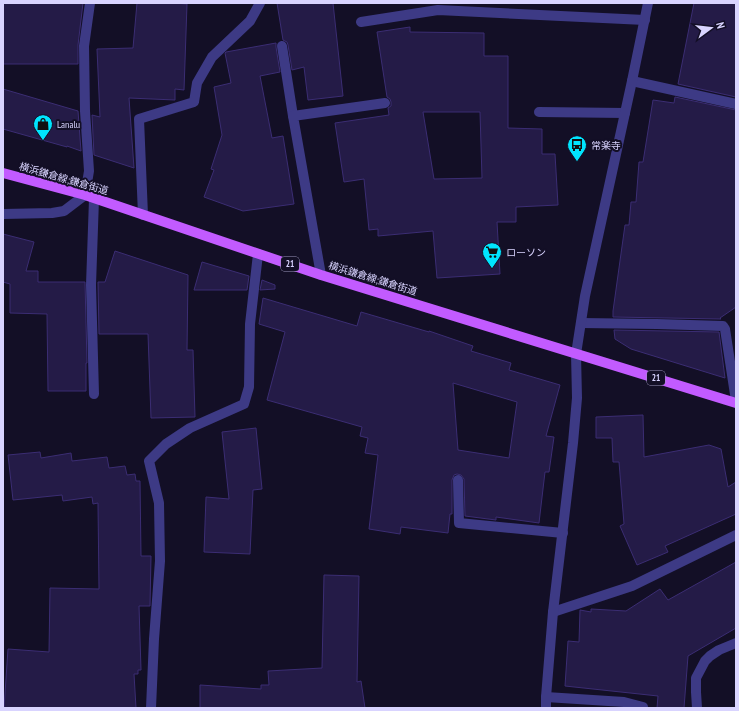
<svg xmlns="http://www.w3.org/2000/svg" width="739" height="711" font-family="'PT Sans Narrow','Noto Sans JP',sans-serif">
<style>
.building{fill:#241b47;stroke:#3b2d73;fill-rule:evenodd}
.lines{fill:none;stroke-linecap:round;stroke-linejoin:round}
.minor{stroke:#3d3a85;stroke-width:10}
.major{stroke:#c25bff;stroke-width:10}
.labels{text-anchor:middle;stroke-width:4;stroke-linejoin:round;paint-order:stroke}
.shield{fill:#130f26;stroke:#9e99be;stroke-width:1}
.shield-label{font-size:9px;font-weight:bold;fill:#d9d4ff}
.poi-label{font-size:10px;fill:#d9d4ff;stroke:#130f26;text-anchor:start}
.street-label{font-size:10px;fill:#d9d4ff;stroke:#130f26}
</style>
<rect width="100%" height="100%" fill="#130f26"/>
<g class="building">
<polygon points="3,3 83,3 78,45 78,64 3,64"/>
<polygon points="137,3 174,3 187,4 184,90 175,89 175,100 129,98 134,168 94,155 92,115 100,117 97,49 133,48"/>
<polygon points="277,3 333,3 343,96 308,100 304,67 292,70 288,45 287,42 283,40"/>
<polygon points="694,3 736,3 736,97 678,84"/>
<path d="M410 27V32L484 33V56H508V128L542 129V154H555L558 205 516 207V222H497L500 274 437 278 433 231 378 236V229L369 230 364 179 344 182 335 123 389 115 388 108 391 106V102L390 99 387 97 377 32ZM423 112H480L482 178 434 179Z"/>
<polygon points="276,43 276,47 280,72 260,76 272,138 283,136 294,204 243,211 204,197 214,170 211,169 222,135 214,87 231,83 225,53 226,52"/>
<polygon points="3,89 78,111 81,151 67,146 67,147 3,129"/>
<polygon points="675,97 736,110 736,307 720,318 721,319 613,317 613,311 625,225 629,225 631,202 636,202 639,162 643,162 653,100 674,103"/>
<polygon points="3,234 34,242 26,271 38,271 38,282 85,282 87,363 86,363 86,391 48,391 47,314 10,313 10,284 3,282"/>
<polygon points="115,251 188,275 187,350 193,350 195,417 151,418 148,334 99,334 98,282 105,282"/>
<polygon points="202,262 249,276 247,290 194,290"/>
<polygon points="262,280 275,285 275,289 260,290"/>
<path d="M263 298 357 326 361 312 429 332V331L473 346 471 351 511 363 509 370 560 385 546 436 554 437 549 472H545L539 523 496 517V520L465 516 464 479 461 475 457 474 454 475 452 480V514H450L448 533 401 527 400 534 369 529 378 455 365 453 368 438 360 436 362 427 267 400 285 332 259 324ZM453 383 517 402 509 458 458 450Z"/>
<polygon points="614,330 719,332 725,378 631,349 615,339"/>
<polygon points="643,415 644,457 709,445 721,449 728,487 736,482 736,514 665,546 668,552 637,565 620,526 624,524 619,462 613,462 612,438 596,438 596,417"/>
<polygon points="256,428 262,489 253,490 250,554 204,552 206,497 229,499 222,432"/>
<polygon points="40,452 41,458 71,453 72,461 107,457 109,468 125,466 127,475 135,474 136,481 140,481 141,556 151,556 150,606 139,606 141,670 138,670 138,674 134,674 136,708 4,708 8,649 49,652 50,588 99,589 98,503 93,504 92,497 63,501 62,495 13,500 8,455"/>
<polygon points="736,562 736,628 688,656 684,708 657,708 658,696 565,686 568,641 579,642 580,610 591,612 591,609 626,611 660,589 668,600"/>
<polygon points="324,575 359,576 357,682 361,681 365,708 200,708 200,685 261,689 261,685 269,685 268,671 322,668"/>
</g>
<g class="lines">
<g class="minor">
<polyline points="361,22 438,10 645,20"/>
<polyline points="282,46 293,116"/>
<polyline points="632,81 736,104"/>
<polyline points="539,112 625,113"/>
<polyline points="94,199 91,285 94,394"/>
<polyline points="3,214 52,213 64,211 85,195 89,171 85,111 84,46 90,3"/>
<polyline points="143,215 139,119 194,102 197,83 212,57 250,21 260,3"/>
<polyline points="321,275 293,116 385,103"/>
<polyline points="581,323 657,324 723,326 725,329 736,401"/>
<polyline points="458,480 459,523 563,533"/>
<polyline points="553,612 632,586 736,535"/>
<polyline points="546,697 624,702 643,707"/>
<polyline points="151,708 154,639 160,561 159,503 149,461 166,444 190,428 244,404 249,387 250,324 258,254"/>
<polyline points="546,708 546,697 553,612 573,443 577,398 576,354 585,296 632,81 648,3"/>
<polyline points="697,708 696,692 696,678 705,661 710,656 719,650 736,643"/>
</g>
<polyline class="major" points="3,173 85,195 321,275 736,403"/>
</g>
<defs>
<g id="shop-pin" transform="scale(1)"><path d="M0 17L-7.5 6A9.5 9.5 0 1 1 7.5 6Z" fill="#00e5ff" stroke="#130f26"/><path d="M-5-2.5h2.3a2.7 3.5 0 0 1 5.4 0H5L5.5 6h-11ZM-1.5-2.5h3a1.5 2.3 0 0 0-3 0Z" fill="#111"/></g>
<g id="bus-pin" transform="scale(1)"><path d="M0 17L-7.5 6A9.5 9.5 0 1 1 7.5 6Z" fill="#00e5ff" stroke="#130f26"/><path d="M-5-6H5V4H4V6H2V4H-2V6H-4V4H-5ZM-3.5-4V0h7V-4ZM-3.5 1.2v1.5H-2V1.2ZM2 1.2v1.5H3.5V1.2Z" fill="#111"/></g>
<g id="supermarket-pin" transform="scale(1)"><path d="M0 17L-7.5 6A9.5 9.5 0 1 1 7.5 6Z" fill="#00e5ff" stroke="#130f26"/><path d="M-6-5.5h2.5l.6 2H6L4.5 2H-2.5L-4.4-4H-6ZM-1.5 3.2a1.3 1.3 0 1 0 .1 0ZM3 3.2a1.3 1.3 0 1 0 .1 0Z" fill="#111"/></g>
</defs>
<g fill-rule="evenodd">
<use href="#shop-pin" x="43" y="124"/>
<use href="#bus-pin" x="577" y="145"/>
<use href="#supermarket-pin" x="492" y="252"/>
</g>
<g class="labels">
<g class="shield">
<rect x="281" y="257" width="18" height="14" rx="3"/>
<rect x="647" y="371" width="18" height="14" rx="3"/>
</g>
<g class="shield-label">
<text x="290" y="267">21</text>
<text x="656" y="381">21</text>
</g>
<g class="poi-label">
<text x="57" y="128">Lanalu</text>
<text x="591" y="149">常楽寺</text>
<text x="506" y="256">ローソン</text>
</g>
<g class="street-label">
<text transform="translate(64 178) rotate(16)" y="4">横浜鎌倉線;鎌倉街道</text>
<text transform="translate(373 278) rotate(17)" y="4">横浜鎌倉線;鎌倉街道</text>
</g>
</g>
<rect width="739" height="711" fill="none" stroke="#d9d4ff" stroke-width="8"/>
<g transform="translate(711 28) rotate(75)" stroke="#130f26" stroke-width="3" paint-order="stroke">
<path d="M0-3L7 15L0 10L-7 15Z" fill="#d9d4ff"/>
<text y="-6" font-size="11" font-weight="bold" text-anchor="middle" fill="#d9d4ff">N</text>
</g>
</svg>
